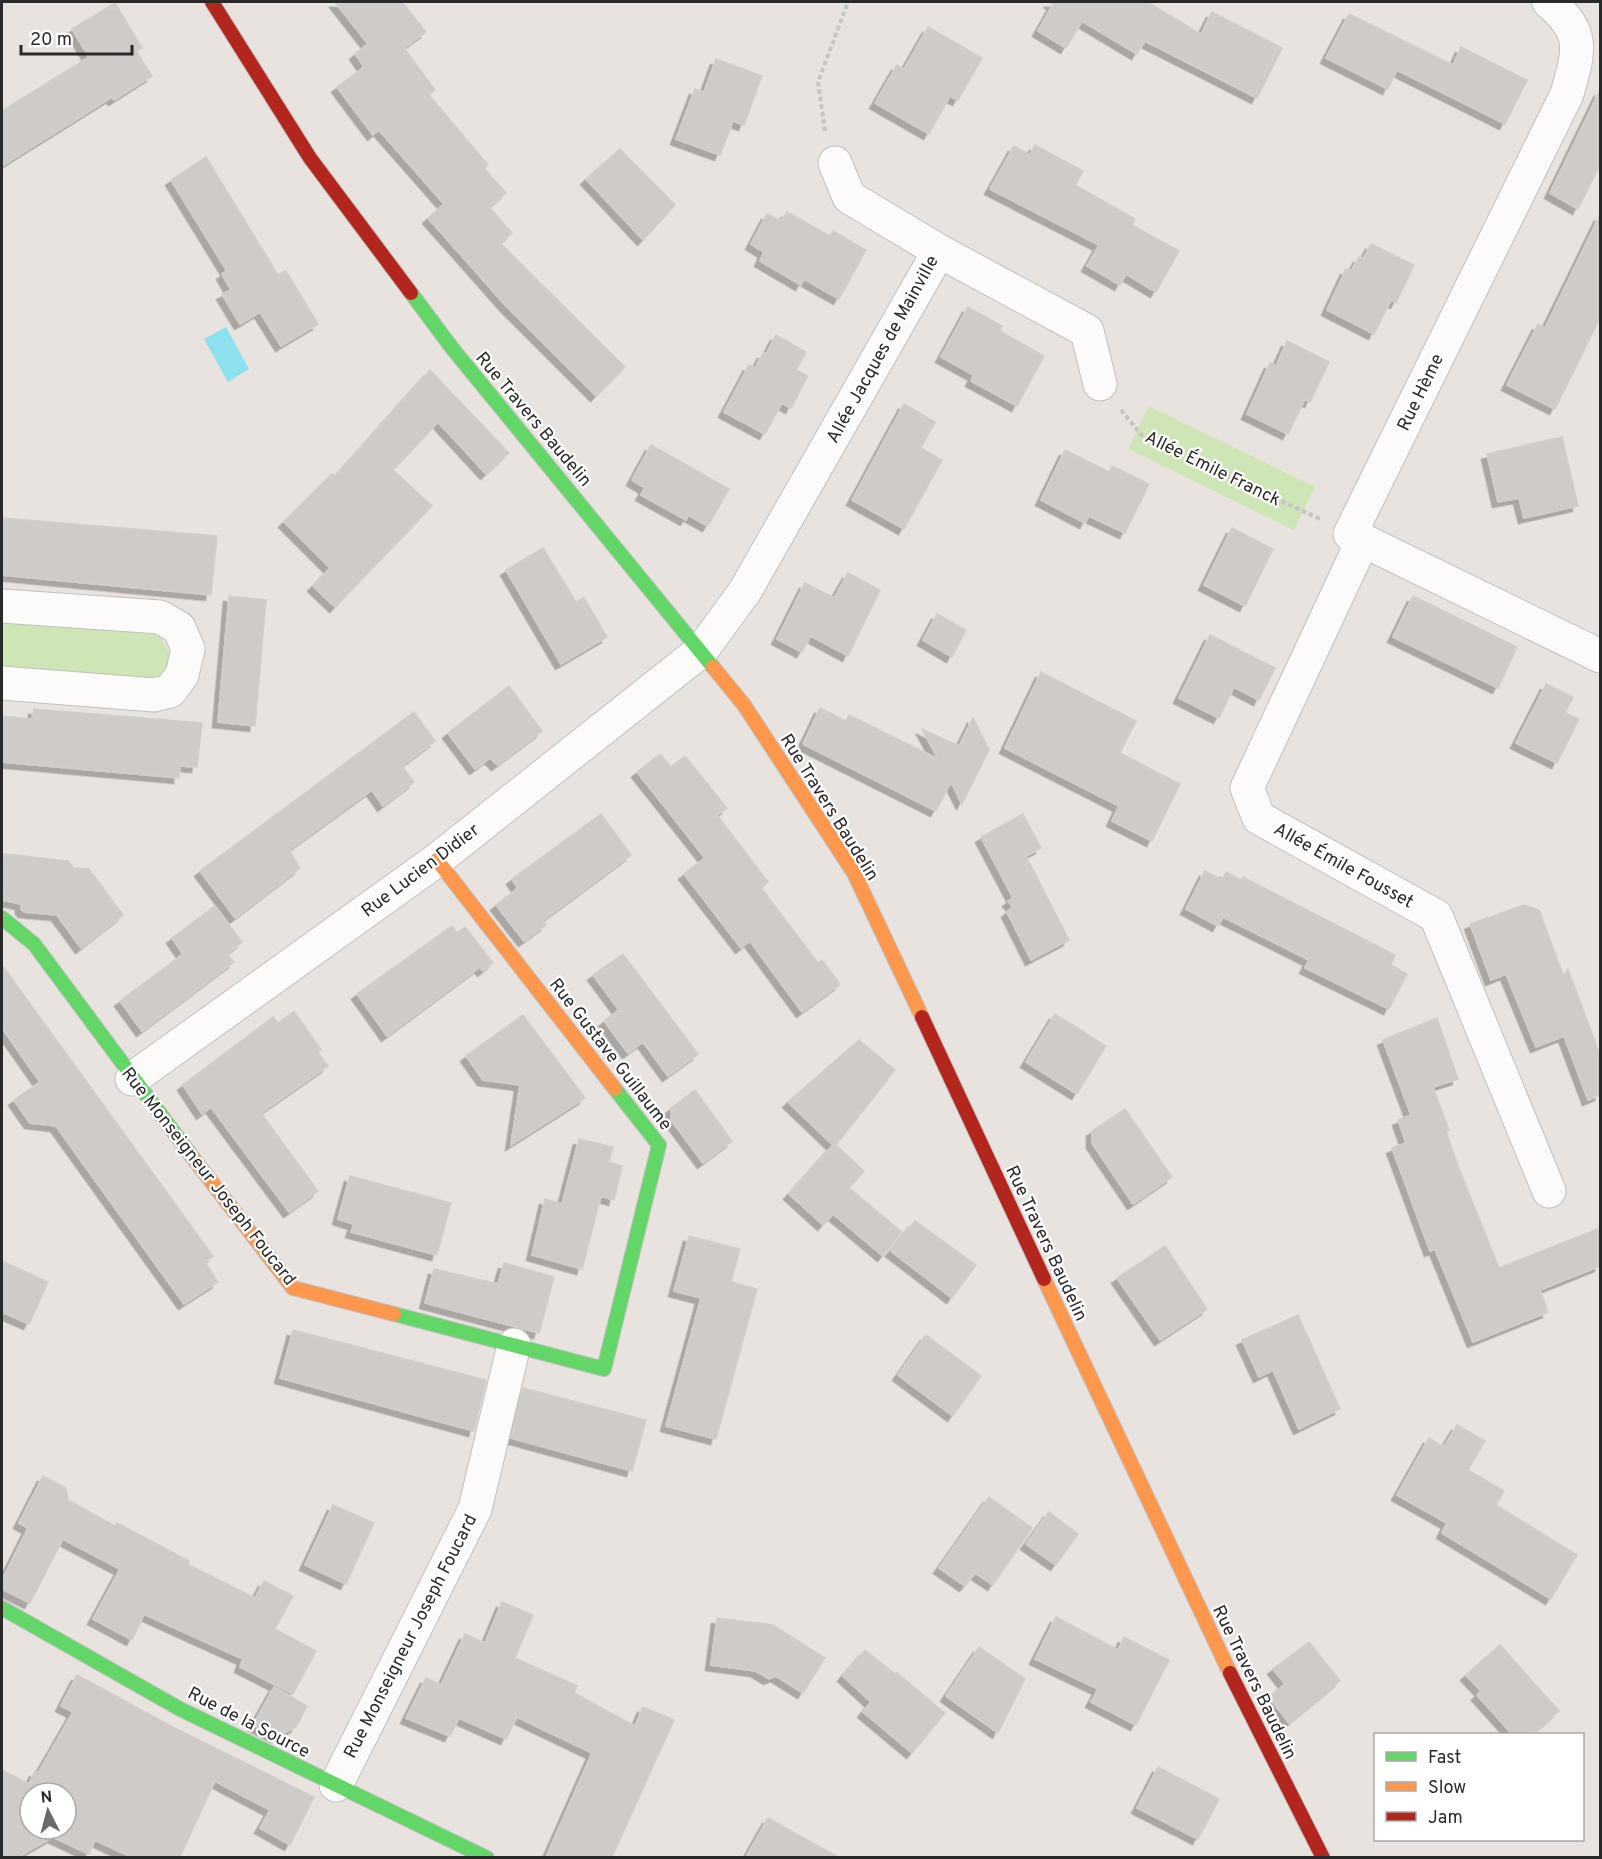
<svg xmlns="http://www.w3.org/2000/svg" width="1602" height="1859" font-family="Overpass,sans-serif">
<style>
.green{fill:#cee5b5}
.water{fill:#8de1ee}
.building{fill:#cecbc8;stroke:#d3ceca;stroke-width:1.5;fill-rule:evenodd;filter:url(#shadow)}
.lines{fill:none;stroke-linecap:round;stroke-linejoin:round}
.street-casing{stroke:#c1c0c0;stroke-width:35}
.fast-casing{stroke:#c1c0c0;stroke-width:16}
.slow-casing{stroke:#c1c0c0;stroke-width:16}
.jam-casing{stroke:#c1c0c0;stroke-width:16}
.path{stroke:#c6c5c5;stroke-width:4;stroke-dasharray:4.5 3;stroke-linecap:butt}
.street{stroke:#fcfbfa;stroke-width:33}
.fast{stroke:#63d668;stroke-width:14}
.slow{stroke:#ff974d;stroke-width:14}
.jam{stroke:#b3261e;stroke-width:14}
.labels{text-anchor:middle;stroke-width:4.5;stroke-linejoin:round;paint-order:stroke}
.street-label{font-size:18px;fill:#292929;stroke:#fff}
</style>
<defs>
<filter id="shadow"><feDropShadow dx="-5.5" dy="5.5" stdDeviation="0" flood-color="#0004"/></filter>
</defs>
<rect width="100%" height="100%" fill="#e8e3de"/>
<g class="green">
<polygon points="1149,406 1315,487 1294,530 1128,449"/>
<polygon points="2,615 136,622 160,637 171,656 165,674 149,687 2,677"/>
</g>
<polygon class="water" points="226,327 249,369 228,382 204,339"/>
<g class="building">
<polygon points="335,2 402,2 426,32 404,48 435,90 429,95 488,165 484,168 506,193 489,207 512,233 500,243 625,367 596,396 506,306 428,218 444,204 379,130 373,135 337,87 364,67 355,54 368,44"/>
<polygon points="1049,2 1147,2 1201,34 1212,12 1282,48 1257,98 1145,41 1137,54 1082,21 1066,48 1038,31 1053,4"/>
<polygon points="115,3 142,48 136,51 152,76 114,100 112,97 2,166 2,111 89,57 72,29"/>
<polygon points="1349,14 1453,65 1461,47 1527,80 1505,124 1397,70 1388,89 1326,58"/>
<polygon points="928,27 982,58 958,100 950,96 929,134 875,103 897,65 904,69"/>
<polygon points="716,59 762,76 744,125 733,121 720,155 676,139 695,89 704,92"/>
<polygon points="1600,90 1600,165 1578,209 1550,193"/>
<polygon points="1035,145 1083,171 1075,185 1135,219 1132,225 1179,251 1156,292 1126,274 1120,285 1087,266 1099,245 990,189 1014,146 1030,155"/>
<polygon points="620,149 675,205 643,240 586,179"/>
<polygon points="206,157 278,275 286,271 318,324 281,346 260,312 240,324 222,294 231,290 222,274 227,271 171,180"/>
<polygon points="787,212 830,236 833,231 866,250 839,299 804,279 801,285 760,261 764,252 751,244 767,214 781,221"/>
<polygon points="1600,215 1600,318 1555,409 1507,385 1538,324 1545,328"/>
<polygon points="1371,244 1414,265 1396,303 1391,300 1374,334 1327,310 1346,269 1351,271 1359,257 1363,259"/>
<polygon points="968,307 1002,326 1000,331 1044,356 1017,406 971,381 974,375 941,357"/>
<polygon points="776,335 806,352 796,370 808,376 791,408 782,403 765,434 724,412 749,365 755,368 763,353 766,354"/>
<polygon points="1287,341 1329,362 1310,402 1305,399 1288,434 1247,414 1270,363 1276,366"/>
<polygon points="430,370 509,453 486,474 438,422 393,470 432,506 335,607 313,586 330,568 284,522 332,474 335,477"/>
<polygon points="904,404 935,422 921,448 942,460 904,529 852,500"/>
<polygon points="1562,437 1578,506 1524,518 1519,498 1498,502 1487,454"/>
<polygon points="651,445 729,489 708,526 688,515 686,520 641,495 645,488 632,480"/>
<polygon points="1065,450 1109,472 1112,466 1149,484 1125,533 1089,516 1085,523 1041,500"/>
<polygon points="2,518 217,536 211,595 2,575"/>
<polygon points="1232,528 1273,549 1245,606 1204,585"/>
<polygon points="543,548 576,602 584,598 607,637 561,664 506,570"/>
<polygon points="848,573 880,590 848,656 811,636 802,652 777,639 805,583 834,598"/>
<polygon points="229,596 266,600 255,726 218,722"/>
<polygon points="1413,596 1517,647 1498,688 1393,637"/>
<polygon points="937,614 966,630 952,657 923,640"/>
<polygon points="1210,635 1275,668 1259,700 1234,687 1219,718 1179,698"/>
<polygon points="1041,672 1136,721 1120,753 1180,784 1152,841 1112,821 1119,806 1005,748"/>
<polygon points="1546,684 1573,697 1565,713 1579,719 1557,763 1516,743"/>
<polygon points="509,686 542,731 497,765 490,758 475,769 448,733"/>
<polygon points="820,708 846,721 849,715 938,759 922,729 959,746 973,718 989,750 962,804 951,782 936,811 803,744"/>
<polygon points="34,709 202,723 197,767 180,766 179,778 2,762 2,716 32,719"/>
<polygon points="414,712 435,741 402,766 414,782 383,806 372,790 322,826 289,850 300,868 235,918 200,871"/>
<polygon points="660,754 671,767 685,756 727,808 717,815 768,882 761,888 818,963 822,960 840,984 802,1012 750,941 741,948 684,874 705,858 637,772"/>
<polygon points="601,814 631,855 542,921 546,925 524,941 496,905 518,888 512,879"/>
<polygon points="1023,814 1041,848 1026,856 1069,940 1031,960 1007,912 1013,907 1008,901 1013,898 981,837"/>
<polygon points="4,854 68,861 74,868 89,869 123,915 81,948 57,915 24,912 21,909 21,904 2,900"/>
<polygon points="1205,871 1222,880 1226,872 1241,880 1243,877 1395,955 1391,965 1407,974 1389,1009 1305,968 1309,960 1223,917 1218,926 1186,909"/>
<polygon points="1524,905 1539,910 1564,977 1568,969 1600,1055 1600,1095 1588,1100 1564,1036 1536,1047 1506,974 1491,980 1470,924"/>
<polygon points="215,906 242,942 227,954 234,962 142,1031 120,1001 183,954 172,938"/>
<polygon points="452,926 457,933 465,927 493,963 483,971 480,967 387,1036 357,994"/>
<polygon points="623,954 698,1054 668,1076 643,1042 628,1053 604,1021 619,1010 593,975"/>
<polygon points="2,965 213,1256 205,1262 218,1282 184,1304 56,1126 30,1123 14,1100 40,1082 2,1028"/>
<polygon points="294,1011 321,1050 318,1052 328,1066 261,1113 318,1191 289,1212 211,1107 202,1114 183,1085 273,1017 278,1023"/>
<polygon points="1055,1014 1106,1046 1077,1094 1026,1062"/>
<polygon points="523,1015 585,1098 511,1145 520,1085 483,1080 466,1056"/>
<polygon points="1437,1018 1458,1079 1433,1087 1449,1130 1446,1131 1458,1166 1499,1268 1600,1228 1600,1266 1540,1290 1548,1312 1473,1342 1435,1249 1430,1251 1392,1148 1406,1143 1398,1120 1411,1115 1383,1040"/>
<polygon points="859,1040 895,1070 836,1145 864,1171 849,1188 902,1232 883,1256 833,1214 823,1225 789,1194 833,1145 788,1102"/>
<polygon points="695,1090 732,1141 703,1163 671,1120 671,1108"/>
<polygon points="1125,1109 1172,1177 1133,1204 1092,1143 1092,1131"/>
<polygon points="579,1139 613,1147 609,1162 622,1166 614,1200 601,1196 582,1269 532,1255 545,1199 562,1204"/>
<polygon points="350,1176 451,1203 437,1255 351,1232 354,1224 338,1219"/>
<polygon points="915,1221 976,1265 952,1298 891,1251"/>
<polygon points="689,1236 740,1249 731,1282 757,1289 716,1439 666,1426 701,1298 674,1291"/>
<polygon points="1165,1246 1207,1309 1160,1340 1117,1278"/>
<polygon points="2,1261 48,1282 29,1324 2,1312"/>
<polygon points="504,1263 554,1277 539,1333 425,1303 434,1269 498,1284"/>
<polygon points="1298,1315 1340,1409 1299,1429 1273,1370 1259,1377 1242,1340"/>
<polygon points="293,1330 486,1380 474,1431 280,1378"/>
<polygon points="926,1335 981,1376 953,1416 898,1375"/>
<polygon points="523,1388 646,1420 632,1471 511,1438"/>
<polygon points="1457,1425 1485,1441 1468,1470 1504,1491 1496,1505 1577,1555 1551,1599 1442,1533 1447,1523 1397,1495 1429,1438 1444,1447"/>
<polygon points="43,1476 66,1488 68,1500 115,1526 117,1523 189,1561 189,1565 255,1598 264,1581 293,1596 275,1629 316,1651 293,1694 240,1667 243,1659 144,1614 132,1640 93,1619 120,1569 63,1539 30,1603 2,1589 2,1580 28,1528 19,1523"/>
<polygon points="989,1497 1032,1528 993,1585 975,1573 965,1586 939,1568"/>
<polygon points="333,1505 374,1523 346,1584 305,1565"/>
<polygon points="1049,1512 1078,1534 1056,1565 1026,1544"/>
<polygon points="502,1602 533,1615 515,1658 577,1686 574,1693 635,1726 643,1707 674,1720 612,1857 546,1857 592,1753 517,1717 506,1739 459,1718 450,1736 406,1718 426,1678 441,1685 465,1634 485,1643"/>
<polygon points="1056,1617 1118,1650 1124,1637 1169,1660 1136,1725 1091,1702 1098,1689 1035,1659"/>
<polygon points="717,1618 773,1625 825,1658 803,1693 776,1676 769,1679 756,1671 711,1665"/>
<polygon points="1309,1642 1340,1681 1289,1723 1269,1697 1285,1684 1273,1669"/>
<polygon points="1500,1645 1559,1711 1533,1734 1512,1734 1477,1695 1481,1691 1466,1675"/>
<polygon points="979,1647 1025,1679 998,1733 946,1696"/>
<polygon points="865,1650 895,1674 897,1673 945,1713 912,1753 863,1712 871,1702 843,1676"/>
<path d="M77 1675 171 1726 314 1797 290 1845 260 1828 270 1810 215 1781 180 1857H131L95 1840 89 1854 53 1837 18 1857H2V1770L29 1784 35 1771 38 1773 73 1712 61 1706ZM30 1793H66V1829H30Z"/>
<polygon points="274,1687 307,1706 296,1727 276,1737 253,1725"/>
<polygon points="1158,1767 1219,1799 1198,1839 1137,1808"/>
<polygon points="768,1818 838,1857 746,1857"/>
</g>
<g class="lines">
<g class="street-casing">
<g id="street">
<path d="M1549 2C1586 33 1579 51 1567 94L1350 534 1600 656"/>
<polyline points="939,251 1087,331 1100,384"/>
<polyline points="1363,540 1247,788 1259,818 1436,916 1549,1191"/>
<polyline points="2,606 160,617 179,628 188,649 182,675 170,691 154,695 2,683"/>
<polyline points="132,1079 437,860 702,650 745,591 939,251 849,197 835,163"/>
<polyline points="336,1785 475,1509 514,1345"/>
</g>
</g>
<g class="fast-casing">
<g id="fast">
<polyline points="411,293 452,348 713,667"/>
<polyline points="2,918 34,944 190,1154"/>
<polyline points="394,1314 604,1369 659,1145 615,1089"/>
<polyline points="2,1608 180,1709 487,1858"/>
</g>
</g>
<g class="slow-casing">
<g id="slow">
<polyline points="713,667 744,705 854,873 922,1017"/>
<polyline points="437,860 615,1089"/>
<polyline points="190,1154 293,1288 394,1314"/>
<polyline points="1044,1279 1230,1673"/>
</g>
</g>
<g class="jam-casing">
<g id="jam">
<polyline points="212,2 310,158 411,293"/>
<polyline points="922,1017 1044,1279"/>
<polyline points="1230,1673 1323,1858"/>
</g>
</g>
<g class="path">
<polyline points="825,131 818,82 848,2"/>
<polyline points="1121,410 1143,437 1320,519"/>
</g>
<use href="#street" class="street"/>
<use href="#fast" class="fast"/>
<use href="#slow" class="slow"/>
<use href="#jam" class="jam"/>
</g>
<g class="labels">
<g class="street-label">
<text transform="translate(882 349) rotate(-61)" y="6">Allée Jacques de Mainville</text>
<text transform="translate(1420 392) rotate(-64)" y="6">Rue Hème</text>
<text transform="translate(534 419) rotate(50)" y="6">Rue Travers Baudelin</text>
<text transform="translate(1213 468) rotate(26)" y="6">Allée Émile Franck</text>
<text transform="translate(830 807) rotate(58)" y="6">Rue Travers Baudelin</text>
<text transform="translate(1344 865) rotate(29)" y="6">Allée Émile Fousset</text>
<text transform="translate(420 870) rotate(-37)" y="6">Rue Lucien Didier</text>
<text transform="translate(611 1054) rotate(52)" y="6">Rue Gustave Guillaume</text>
<text transform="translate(209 1176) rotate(52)" y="6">Rue Monseigneur Joseph Foucard</text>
<text transform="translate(1047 1243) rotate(65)" y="6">Rue Travers Baudelin</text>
<text transform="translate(410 1636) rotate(-63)" y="6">Rue Monseigneur Joseph Foucard</text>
<text transform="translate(1255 1682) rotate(64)" y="6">Rue Travers Baudelin</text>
<text transform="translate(249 1722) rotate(27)" y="6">Rue de la Source</text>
</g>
</g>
<rect width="1602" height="1859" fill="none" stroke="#292929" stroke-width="6"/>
<rect x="1374" y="1733" width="210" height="108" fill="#ffffff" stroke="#a9a9a9" stroke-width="1.5"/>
<rect x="1386" y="1752" width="30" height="9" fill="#63d668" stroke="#a9a9a9" stroke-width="1.5"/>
<text x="1428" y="1763" font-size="18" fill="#292929">Fast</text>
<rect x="1386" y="1782" width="30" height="9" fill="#ff974d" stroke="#a9a9a9" stroke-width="1.5"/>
<text x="1428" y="1793" font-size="18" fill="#292929">Slow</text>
<rect x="1386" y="1812" width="30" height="9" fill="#b3261e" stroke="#a9a9a9" stroke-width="1.5"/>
<text x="1428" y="1823" font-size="18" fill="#292929">Jam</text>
<g transform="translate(48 1811) rotate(354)"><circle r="28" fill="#ffffff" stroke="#a9a9a9" stroke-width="1.5"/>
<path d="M0-4.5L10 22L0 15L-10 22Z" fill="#6c6a68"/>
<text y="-9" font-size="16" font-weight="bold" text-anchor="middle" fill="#292929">N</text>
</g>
<path d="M21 45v9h111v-9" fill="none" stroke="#292929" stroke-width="3"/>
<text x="30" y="45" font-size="18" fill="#292929" stroke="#ffffff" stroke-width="4.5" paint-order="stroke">20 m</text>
</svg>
